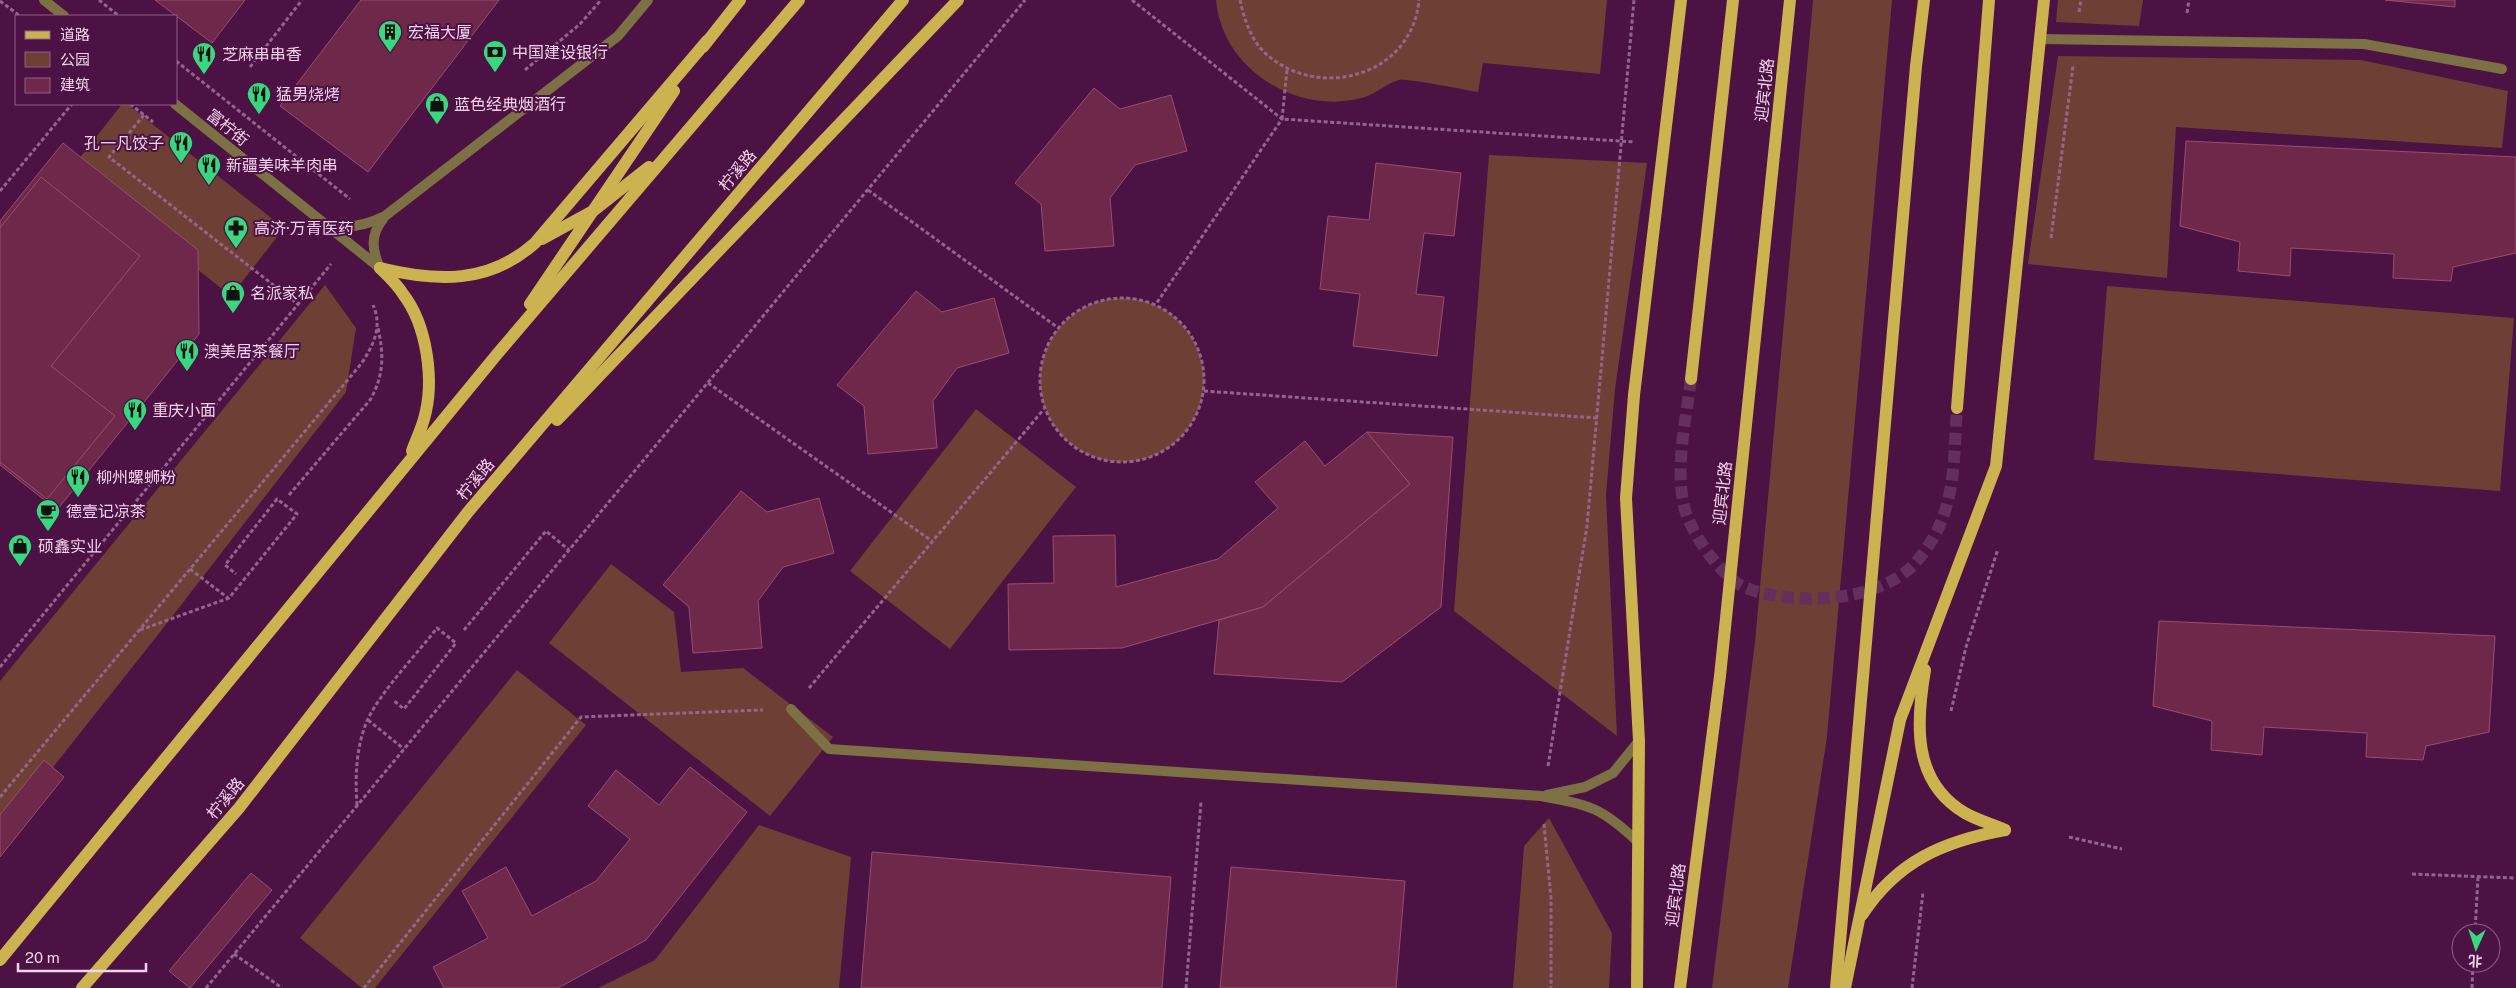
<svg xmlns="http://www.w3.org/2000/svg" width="2516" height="988" font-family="'Public Sans','Noto Sans SC',sans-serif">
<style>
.green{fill:#6e3f34}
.building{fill:#6e2849;stroke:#994e6f}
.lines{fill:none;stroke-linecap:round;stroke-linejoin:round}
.primary-tunnel{stroke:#642f5c;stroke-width:12;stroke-dasharray:12 6;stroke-linecap:butt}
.path{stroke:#94648c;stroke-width:3;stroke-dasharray:4 2.5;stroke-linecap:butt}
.lane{stroke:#7d7044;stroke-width:10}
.street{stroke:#7d7044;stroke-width:10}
.primary{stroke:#cdb250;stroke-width:12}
.labels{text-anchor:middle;stroke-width:4;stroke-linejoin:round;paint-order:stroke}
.poi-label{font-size:16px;fill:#f4d1ec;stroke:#4b1243;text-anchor:start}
.street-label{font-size:16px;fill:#f4d1ec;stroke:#4b1243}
</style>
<rect width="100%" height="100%" fill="#4b1243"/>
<g class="green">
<path d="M1216 0H1607L1600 74 1483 63 1478 92C1465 90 1408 78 1399 80 1387 83 1377 93 1365 97 1299 117 1222 70 1216 0Z"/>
<polygon points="1813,0 1892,0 1827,737 1788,988 1712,988 1755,642"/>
<polygon points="2058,0 2143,0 2139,26 2056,22"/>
<polygon points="2058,56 2361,60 2508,91 2502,148 2176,127 2167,278 2028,264"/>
<polygon points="122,104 127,104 284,228 231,296 71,169"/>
<polygon points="1489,155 1647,163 1615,389 1606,495 1617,736 1454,611"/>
<polygon points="325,285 356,328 346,392 157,636 0,834 0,681"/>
<polygon points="2107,286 2514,318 2500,491 2094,460"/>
<circle cx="1122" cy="380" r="82"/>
<polygon points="976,409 1076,487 950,649 850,571"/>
<polygon points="611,564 674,612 681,672 743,668 833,737 770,816 549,643"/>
<polygon points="517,670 586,725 375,988 362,988 300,938"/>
<polygon points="1549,818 1612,933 1609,988 1513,988 1524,846"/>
<polygon points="759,825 851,857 839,988 598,988 655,960"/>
</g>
<g class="building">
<polygon points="155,0 245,0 212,43"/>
<polygon points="361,0 499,0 368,172 280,106"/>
<polygon points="2385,0 2455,0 2455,7"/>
<polygon points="1094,88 1120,109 1171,95 1187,151 1135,165 1110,198 1114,246 1045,251 1041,204 1015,183"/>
<polygon points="2186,141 2516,157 2516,253 2453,267 2451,281 2393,278 2394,254 2291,248 2290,276 2238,271 2240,242 2180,226"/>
<polygon points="63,143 198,250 199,334 57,510 0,465 0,221"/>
<polygon points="1376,163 1461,173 1454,236 1424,233 1416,294 1444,297 1437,356 1353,346 1360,294 1320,289 1328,216 1369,220"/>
<polygon points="41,177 140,256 51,366 115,416 47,499 0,462 0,228"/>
<polygon points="916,291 942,312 994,298 1009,353 957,368 933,401 937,448 868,454 864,406 837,385"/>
<polygon points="1367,432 1410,484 1263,607 1122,648 1009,650 1008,584 1054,583 1053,536 1115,535 1116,587 1218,559 1278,508 1255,482 1305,441 1325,466"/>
<polygon points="1367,432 1453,437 1441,607 1342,682 1214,674 1219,620 1263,607 1410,484"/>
<polygon points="741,491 767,512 819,498 834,553 783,567 758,601 762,648 693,653 689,607 663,585"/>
<polygon points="2159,621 2495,636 2489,732 2426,746 2423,760 2366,757 2367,733 2264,727 2262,755 2211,750 2212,721 2153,706"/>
<polygon points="44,760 64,777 0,857 0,815"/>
<polygon points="690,767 747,812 646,940 558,988 444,988 433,967 488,938 462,891 506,867 532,916 596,881 630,839 588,806 616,770 659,805"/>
<polygon points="872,852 1171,877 1162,988 861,988"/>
<polygon points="1231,867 1405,881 1396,988 1220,988"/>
<polygon points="251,873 272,890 190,988 169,971"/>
</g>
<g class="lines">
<path class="primary-tunnel" d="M1691 379C1686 420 1675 465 1684 506 1689 530 1721 577 1744 587 1792 607 1882 603 1917 561 1957 514 1953 466 1957 408"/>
<g class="path">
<polyline points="99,0 119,16"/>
<polyline points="1132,0 1282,119 1156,304"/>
<path d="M1240 0C1244 18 1250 38 1264 52 1317 102 1412 77 1419 0"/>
<polyline points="0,1 20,16"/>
<polyline points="2079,12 2081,0"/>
<polyline points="2187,13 2189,0"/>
<polyline points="176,61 350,199"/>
<polyline points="250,67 302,0"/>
<polyline points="525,70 580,24 601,0"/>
<polyline points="1287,70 1282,119 1635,142"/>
<polyline points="130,104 153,122"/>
<polyline points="144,115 109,157 299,305"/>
<polyline points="868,190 1057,327"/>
<polyline points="0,191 72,104"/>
<polyline points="2051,238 2073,66"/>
<circle cx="1122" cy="380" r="82"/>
<polyline points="708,383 932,541"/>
<polyline points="1204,391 1597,418"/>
<path d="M289 495 370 400C384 376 384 355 378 328"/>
<polyline points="190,569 228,598"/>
<polyline points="140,630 229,598 297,514 277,499 225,565 236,574"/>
<polyline points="464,630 546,531 569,550"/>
<polyline points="0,667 331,264"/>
<polyline points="809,688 1044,409"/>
<polyline points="1951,711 1966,647 1998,549"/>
<polyline points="368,720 404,749"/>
<polyline points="1548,766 1587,526 1634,0"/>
<path d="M0 797 361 364C373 346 383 327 373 305"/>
<path d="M357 805C355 777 356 747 367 721 380 692 417 654 437 628L456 643 404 709 393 700"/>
<polyline points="1544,824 1551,898 1551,988"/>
<polyline points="2069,837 2122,849"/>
<polyline points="2412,874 2516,878"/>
<polyline points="2475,933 2478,876"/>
<polyline points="234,954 282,988"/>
<polyline points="206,988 1025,0"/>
<polyline points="364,988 581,717 763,710"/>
<polyline points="1186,988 1201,802"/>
<polyline points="1912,988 1923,892"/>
<polyline points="2472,988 2473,963"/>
</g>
<g class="lane">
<polyline points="2041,39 2364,44 2502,69"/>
<path d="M330 226C350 229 367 225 385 216L618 36 648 0"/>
<path d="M380 268C372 250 370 235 383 219"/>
<path d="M791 709 829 749 1541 796C1590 805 1601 807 1638 842"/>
<polyline points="1547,795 1585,787 1613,773 1639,741"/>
</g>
<g class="street">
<polyline points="44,0 64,16"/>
<polyline points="175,104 380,268"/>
</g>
<g class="primary">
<polyline points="703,47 740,0"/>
<polyline points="542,239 593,211 649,167"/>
<path d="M380 268C437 282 489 284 535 243L707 41"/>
<path d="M380 268C388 276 397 284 403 294 427 325 435 381 424 419 421 430 416 440 412 451"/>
<polyline points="530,304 674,91"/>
<polyline points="1691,379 1733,0"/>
<polyline points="1957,408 1989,0"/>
<polyline points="557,420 958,0"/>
<path d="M1925 670C1916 723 1912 782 1965 813 1977 820 1992 824 2005 830"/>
<path d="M1862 915C1897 861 1944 841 2005 830"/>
<polyline points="0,960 498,353 799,0"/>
<polyline points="82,988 239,808 468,512 903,0"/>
<polyline points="1637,988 1639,741 1626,498 1634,395 1681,0"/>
<polyline points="1680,988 1720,676 1790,0"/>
<polyline points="1836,988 1916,66 1924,0"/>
<polyline points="1845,988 1900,720 1996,466 2044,0"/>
</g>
</g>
<defs>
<g id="building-pin" transform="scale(1.25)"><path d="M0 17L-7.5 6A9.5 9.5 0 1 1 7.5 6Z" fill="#37d880" stroke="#4b1243"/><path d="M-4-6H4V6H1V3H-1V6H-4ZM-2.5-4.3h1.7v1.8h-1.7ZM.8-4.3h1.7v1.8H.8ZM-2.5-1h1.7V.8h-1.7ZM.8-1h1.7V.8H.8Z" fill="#111"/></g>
<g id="bank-pin" transform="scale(1.25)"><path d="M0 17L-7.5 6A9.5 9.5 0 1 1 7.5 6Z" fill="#37d880" stroke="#4b1243"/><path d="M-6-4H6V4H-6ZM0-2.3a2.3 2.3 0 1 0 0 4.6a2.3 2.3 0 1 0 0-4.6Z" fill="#111"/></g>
<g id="restaurant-pin" transform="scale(1.25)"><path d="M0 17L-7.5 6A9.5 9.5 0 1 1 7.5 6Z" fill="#37d880" stroke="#4b1243"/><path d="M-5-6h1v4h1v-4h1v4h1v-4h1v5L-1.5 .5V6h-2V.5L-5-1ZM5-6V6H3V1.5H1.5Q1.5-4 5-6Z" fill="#111"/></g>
<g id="shop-pin" transform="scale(1.25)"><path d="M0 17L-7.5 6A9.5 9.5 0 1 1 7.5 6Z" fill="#37d880" stroke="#4b1243"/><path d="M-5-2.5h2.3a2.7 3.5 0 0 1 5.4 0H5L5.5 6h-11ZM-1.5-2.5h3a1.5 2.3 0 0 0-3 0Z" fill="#111"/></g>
<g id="pharmacy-pin" transform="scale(1.25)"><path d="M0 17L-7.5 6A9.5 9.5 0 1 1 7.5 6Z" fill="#37d880" stroke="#4b1243"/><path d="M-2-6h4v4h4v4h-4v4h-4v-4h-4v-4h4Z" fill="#111"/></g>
<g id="cafe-pin" transform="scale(1.25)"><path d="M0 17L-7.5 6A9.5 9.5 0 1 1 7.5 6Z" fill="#37d880" stroke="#4b1243"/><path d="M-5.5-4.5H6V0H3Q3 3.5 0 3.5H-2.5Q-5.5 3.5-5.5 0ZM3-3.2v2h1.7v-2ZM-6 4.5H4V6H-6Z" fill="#111"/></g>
</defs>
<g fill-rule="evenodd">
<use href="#building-pin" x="390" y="32"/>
<use href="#bank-pin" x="495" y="52"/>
<use href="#restaurant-pin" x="204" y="54"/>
<use href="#restaurant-pin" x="259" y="94"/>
<use href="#shop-pin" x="437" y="104"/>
<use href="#restaurant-pin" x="181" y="143"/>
<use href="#restaurant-pin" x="209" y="165"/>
<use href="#pharmacy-pin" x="236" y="228"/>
<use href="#shop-pin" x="233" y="293"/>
<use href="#restaurant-pin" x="187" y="351"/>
<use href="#restaurant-pin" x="135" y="410"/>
<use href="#restaurant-pin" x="78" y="477"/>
<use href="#cafe-pin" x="48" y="511"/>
<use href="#shop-pin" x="20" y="546"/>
</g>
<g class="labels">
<g class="poi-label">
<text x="408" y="38">宏福大厦</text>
<text x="512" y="58">中国建设银行</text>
<text x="222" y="60">芝麻串串香</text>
<text x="276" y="100">猛男烧烤</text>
<text x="454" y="110">蓝色经典烟酒行</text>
<text x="164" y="149" text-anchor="end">孔一凡饺子</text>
<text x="226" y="171">新疆美味羊肉串</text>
<text x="254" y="234">高济·万青医药</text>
<text x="250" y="299">名派家私</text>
<text x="204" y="357">澳美居茶餐厅</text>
<text x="152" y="416">重庆小面</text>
<text x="96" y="483">柳州螺蛳粉</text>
<text x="66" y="517">德壹记凉茶</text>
<text x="38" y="552">硕鑫实业</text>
</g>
<g class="street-label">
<text transform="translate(1764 90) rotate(-84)" y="6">迎宾北路</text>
<text transform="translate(228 127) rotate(38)" y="6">富柠街</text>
<text transform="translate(737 170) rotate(-50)" y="6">柠溪路</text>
<text transform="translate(475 479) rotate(-50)" y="6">柠溪路</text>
<text transform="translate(1722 493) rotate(-84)" y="6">迎宾北路</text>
<text transform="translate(225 798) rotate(-50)" y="6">柠溪路</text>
<text transform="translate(1675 895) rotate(-83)" y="6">迎宾北路</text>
</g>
</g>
<rect x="15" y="15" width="162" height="90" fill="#4b1243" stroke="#8f5e87"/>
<rect x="25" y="31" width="25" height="8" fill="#cdb250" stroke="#8f5e87"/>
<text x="60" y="40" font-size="15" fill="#f4d1ec">道路</text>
<rect x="25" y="52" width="25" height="15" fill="#6e3f34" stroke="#8f5e87"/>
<text x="60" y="65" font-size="15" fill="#f4d1ec">公园</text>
<rect x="25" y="78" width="25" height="15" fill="#6e2849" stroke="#8f5e87"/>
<text x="60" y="90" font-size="15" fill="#f4d1ec">建筑</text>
<g transform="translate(2476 948) rotate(183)"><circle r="24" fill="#4b1243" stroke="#8f5e87"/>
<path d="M0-4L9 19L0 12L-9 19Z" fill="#37d880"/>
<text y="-8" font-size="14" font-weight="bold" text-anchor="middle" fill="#f4d1ec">北</text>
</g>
<path d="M18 963v8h128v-8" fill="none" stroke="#f4d1ec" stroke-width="2.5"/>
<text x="25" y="963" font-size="15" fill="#f4d1ec" stroke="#4b1243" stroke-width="4" paint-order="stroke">20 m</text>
</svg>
